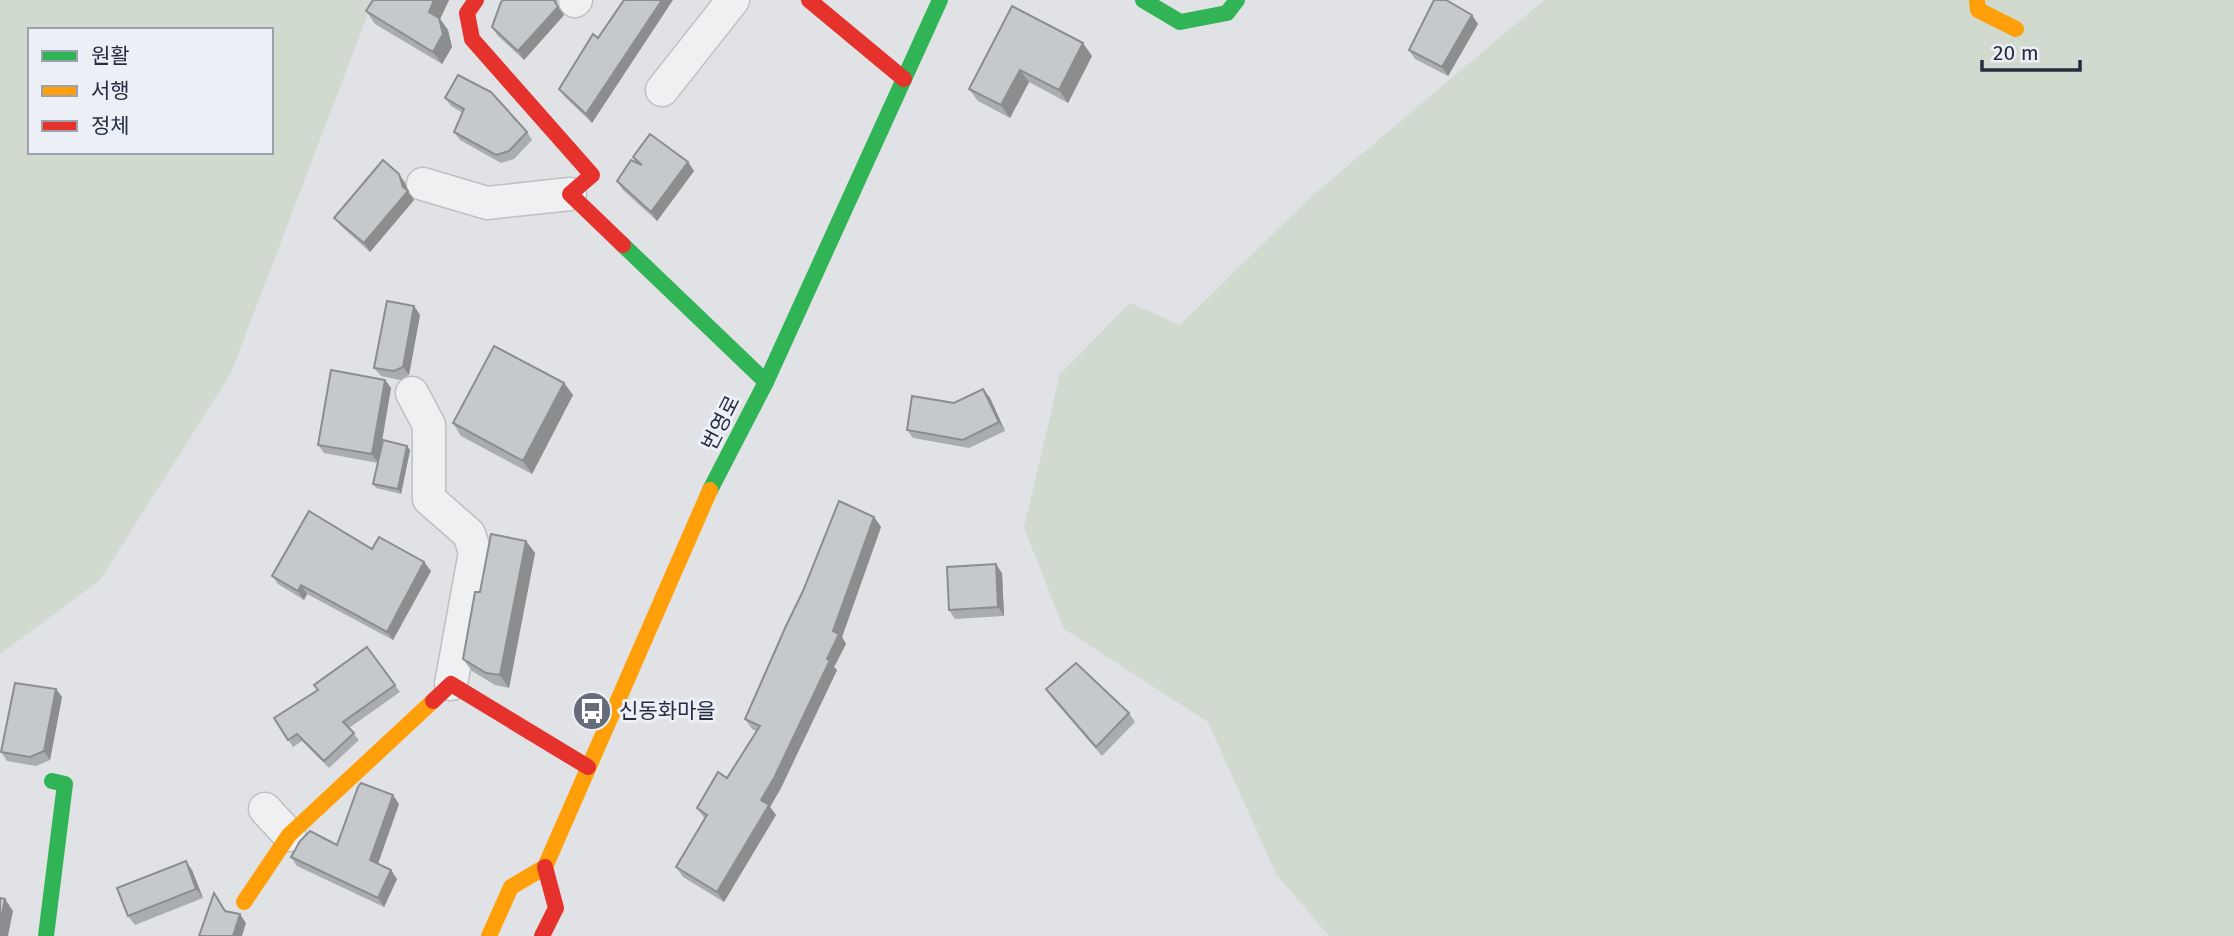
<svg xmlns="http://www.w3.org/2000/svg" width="2234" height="936" font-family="'Fira Sans','Noto Sans KR',sans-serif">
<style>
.green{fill:#d0dacf;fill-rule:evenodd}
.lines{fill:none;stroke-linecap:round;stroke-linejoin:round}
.street-casing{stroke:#bec0c3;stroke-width:35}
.street{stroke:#eff0f2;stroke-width:32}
.fast{stroke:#30b455;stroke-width:16}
.slow{stroke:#ff9f0a;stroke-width:16}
.jam{stroke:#e5322d;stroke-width:16}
.wall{fill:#aaadaf}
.shaded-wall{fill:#8b8d8f}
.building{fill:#c6c9cc;stroke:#8b8d8f;stroke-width:2}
.labels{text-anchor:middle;stroke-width:6;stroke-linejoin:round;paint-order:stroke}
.street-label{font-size:21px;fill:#252d40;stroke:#ecf0f6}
.poi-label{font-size:21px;fill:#252d40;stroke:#ecf0f6;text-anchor:start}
</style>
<rect width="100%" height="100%" fill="#e0e2e5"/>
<g class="green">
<path d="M0 0H377L371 6 231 373 100 580 0 654ZM30 30H271V152H30Z"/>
<polygon points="1544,0 2234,0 2234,936 1329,936 1276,874 1208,722 1064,629 1024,528 1060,374 1130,303 1180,325 1312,196"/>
</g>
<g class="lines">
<g class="street-casing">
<g id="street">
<polyline points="575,1 576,0"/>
<polyline points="662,90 733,0"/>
<polyline points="423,184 487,203 570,194"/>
<polyline points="412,393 429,425 429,499 469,534 475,552 451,684"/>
<polyline points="265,809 289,835"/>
</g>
</g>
<use href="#street" class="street"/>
<g class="fast">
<polyline points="1143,0 1180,22 1227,13 1237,0"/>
<polyline points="623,245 766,382"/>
<polyline points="710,490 766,382 940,0"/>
<polyline points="46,936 65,784 52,781"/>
</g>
<g class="slow">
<polyline points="1977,0 1978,10 2016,29"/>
<polyline points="244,902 289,835 433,701"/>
<polyline points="489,936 511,887 545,867 710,490"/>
</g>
<g class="jam">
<polyline points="476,0 467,13 472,39 592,175 570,194 623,245"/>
<polyline points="809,0 904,79"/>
<polyline points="433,701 451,684 588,767"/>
<polyline points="542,936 556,908 545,867"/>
</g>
</g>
<g class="wall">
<polygon points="449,0 440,19 448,30 452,47 442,64 375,24 366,11"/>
<polygon points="503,0 557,0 557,5 564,15 524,60 498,36 492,27"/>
<polygon points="1012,6 1092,56 1068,103 1029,82 1010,118 978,101 969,89"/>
<polygon points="1478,24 1448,76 1415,59 1409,50"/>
<polygon points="598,38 592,123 565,97 559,89"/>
<polygon points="445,98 527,132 532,140 514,159 501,163 460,140 454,132 463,113 451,106"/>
<polygon points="633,157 688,162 694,171 657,221 623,190 617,181 637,163"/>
<polygon points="399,174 405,183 408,190 414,200 370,252 341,226 334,218"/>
<polygon points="414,306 420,315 409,375 400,380 381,376 374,368"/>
<polygon points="385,380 391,388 380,454 407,446 410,450 401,494 376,488 373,484 378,463 324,453 318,445"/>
<polygon points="564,383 573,395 532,474 461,436 453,423"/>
<polygon points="983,389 990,398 1005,431 969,448 913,438 907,430 954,403"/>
<polygon points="874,517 881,527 842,637 846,644 834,667 837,670 781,788 770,807 776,815 724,902 683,877 676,867 705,819 697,808 727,778 756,731 752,729 745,719"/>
<polygon points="526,541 535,553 509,688 495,685 472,671 463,659 480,592"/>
<polygon points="372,549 424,562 431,571 393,640 307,594 304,600 278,584 272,576"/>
<polygon points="1002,573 1004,616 955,619 949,610"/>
<polygon points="367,647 400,692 349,728 359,740 329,768 302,741 293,747 274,718 318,690"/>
<polygon points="56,689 62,697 50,760 36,766 7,761 1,752"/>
<polygon points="1046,689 1129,713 1135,722 1102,756 1052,698"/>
<polygon points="399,804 378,864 397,879 384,907 297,866 291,857 337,845"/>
<polygon points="192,870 203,898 135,925 128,916"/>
</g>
<g class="shaded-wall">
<polygon points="434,0 449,0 440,19 448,30 452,47 442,64 433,52 429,12"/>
<polygon points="662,0 673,0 592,123 586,114"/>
<polygon points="558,7 564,15 524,60 518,51"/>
<polygon points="1472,15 1478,24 1448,76 1442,67"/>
<polygon points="1083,43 1092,56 1068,103 1059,90"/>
<polygon points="1020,70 1029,82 1010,118 1001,105"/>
<polygon points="688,162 694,171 657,221 651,212"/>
<polygon points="399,174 405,183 408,192 414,200 370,252 364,243 403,187"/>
<polygon points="414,306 420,315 409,375 403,367"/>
<polygon points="385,380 391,388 378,463 372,454"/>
<polygon points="564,383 573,395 532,474 523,461"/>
<polygon points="983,389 990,398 1005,431 999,422"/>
<polygon points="407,446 410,450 401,494 398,489"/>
<polygon points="874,517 881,527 842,637 846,644 834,667 837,670 781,788 770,807 776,815 724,902 717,892 827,659 833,631"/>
<polygon points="526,541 535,553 509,688 500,675"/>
<polygon points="424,562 431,571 393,640 387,632"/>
<polygon points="996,564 1002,573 1004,616 998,607"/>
<polygon points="301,585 307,594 304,600 298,591"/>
<polygon points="56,689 62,697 50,760 44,751"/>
<polygon points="393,795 399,804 376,869 370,860"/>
<polygon points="186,861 192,870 203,898 196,889"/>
<polygon points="391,870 397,879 384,907 378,898"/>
<polygon points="5,899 13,911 8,936 0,936 0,924"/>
<polygon points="240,914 246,923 242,936 233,936"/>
</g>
<g class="building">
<polygon points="373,0 434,0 429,12 439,18 443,34 433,52 366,11"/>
<polygon points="503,0 554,0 558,7 518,51 492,27 501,2"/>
<polygon points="624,0 662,0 586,114 559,89 593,34 598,38"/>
<polygon points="1434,0 1446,0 1472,15 1442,67 1409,50"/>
<polygon points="1012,6 1083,43 1059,90 1020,70 1001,105 969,89"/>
<polygon points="458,75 491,92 527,132 509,151 496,155 454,132 464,109 445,98"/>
<polygon points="650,134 688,162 651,212 617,181 631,160 642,165 633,157"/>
<polygon points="383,160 399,174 403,187 408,191 364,243 334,218"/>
<polygon points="387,301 414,306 403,367 394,371 374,368"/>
<polygon points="494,346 564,383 523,461 453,423"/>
<polygon points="331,370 385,380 372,454 318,445"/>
<polygon points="983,389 999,422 963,440 907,430 912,396 954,403"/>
<polygon points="383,440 407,446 398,489 373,484"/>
<polygon points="839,501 874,517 833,631 839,634 827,659 830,660 774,778 761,800 769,805 717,892 676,867 707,815 697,808 718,772 727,778 760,726 745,719 786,626 803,591"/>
<polygon points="309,511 372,549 379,537 424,562 387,632 301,585 298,591 272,576"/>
<polygon points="491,534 526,541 500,675 486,673 463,659 475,592 480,592"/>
<polygon points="996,564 998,607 949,610 947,567"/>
<polygon points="367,647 395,685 343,722 354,733 324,761 297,734 288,740 274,718 318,690 314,685"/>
<polygon points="1076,663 1129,713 1096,747 1046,689"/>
<polygon points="15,683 56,689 44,751 30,757 1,752"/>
<polygon points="361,783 393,795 370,860 391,870 378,898 291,857 300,841 310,831 337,845 358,787"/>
<polygon points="186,861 196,889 128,916 117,888"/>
<polygon points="214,893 225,911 240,914 233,936 199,936"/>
<polygon points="0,898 5,899 0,924"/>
</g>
<defs>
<g id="bus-disc" transform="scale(2.0125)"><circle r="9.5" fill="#666c7a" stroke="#ecf0f6"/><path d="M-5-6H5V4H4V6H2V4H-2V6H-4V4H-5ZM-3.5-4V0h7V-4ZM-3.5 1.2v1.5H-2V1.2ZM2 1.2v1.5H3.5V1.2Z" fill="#fff"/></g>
</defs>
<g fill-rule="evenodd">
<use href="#bus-disc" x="592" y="711"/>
</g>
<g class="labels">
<g class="street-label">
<text transform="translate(721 423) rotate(-63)" y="7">번영로</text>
</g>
<g class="poi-label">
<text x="619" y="718">신동화마을</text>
</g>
</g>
<rect x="28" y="28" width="245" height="126" fill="#ecf0f6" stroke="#9ca2ad" stroke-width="2"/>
<rect x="42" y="51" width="35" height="10" fill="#30b455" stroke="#9ca2ad" stroke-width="2"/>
<text x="91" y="63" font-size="21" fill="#252d40">원활</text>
<rect x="42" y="86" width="35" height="10" fill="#ff9f0a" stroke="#9ca2ad" stroke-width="2"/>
<text x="91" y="98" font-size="21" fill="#252d40">서행</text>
<rect x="42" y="121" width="35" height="10" fill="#e5322d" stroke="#9ca2ad" stroke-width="2"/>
<text x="91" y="133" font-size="21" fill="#252d40">정체</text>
<path d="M1982 60v10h98v-10" fill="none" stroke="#252d40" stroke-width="3.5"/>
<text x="1993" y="60" font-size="21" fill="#252d40" stroke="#ecf0f6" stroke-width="5" paint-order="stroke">20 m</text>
</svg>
